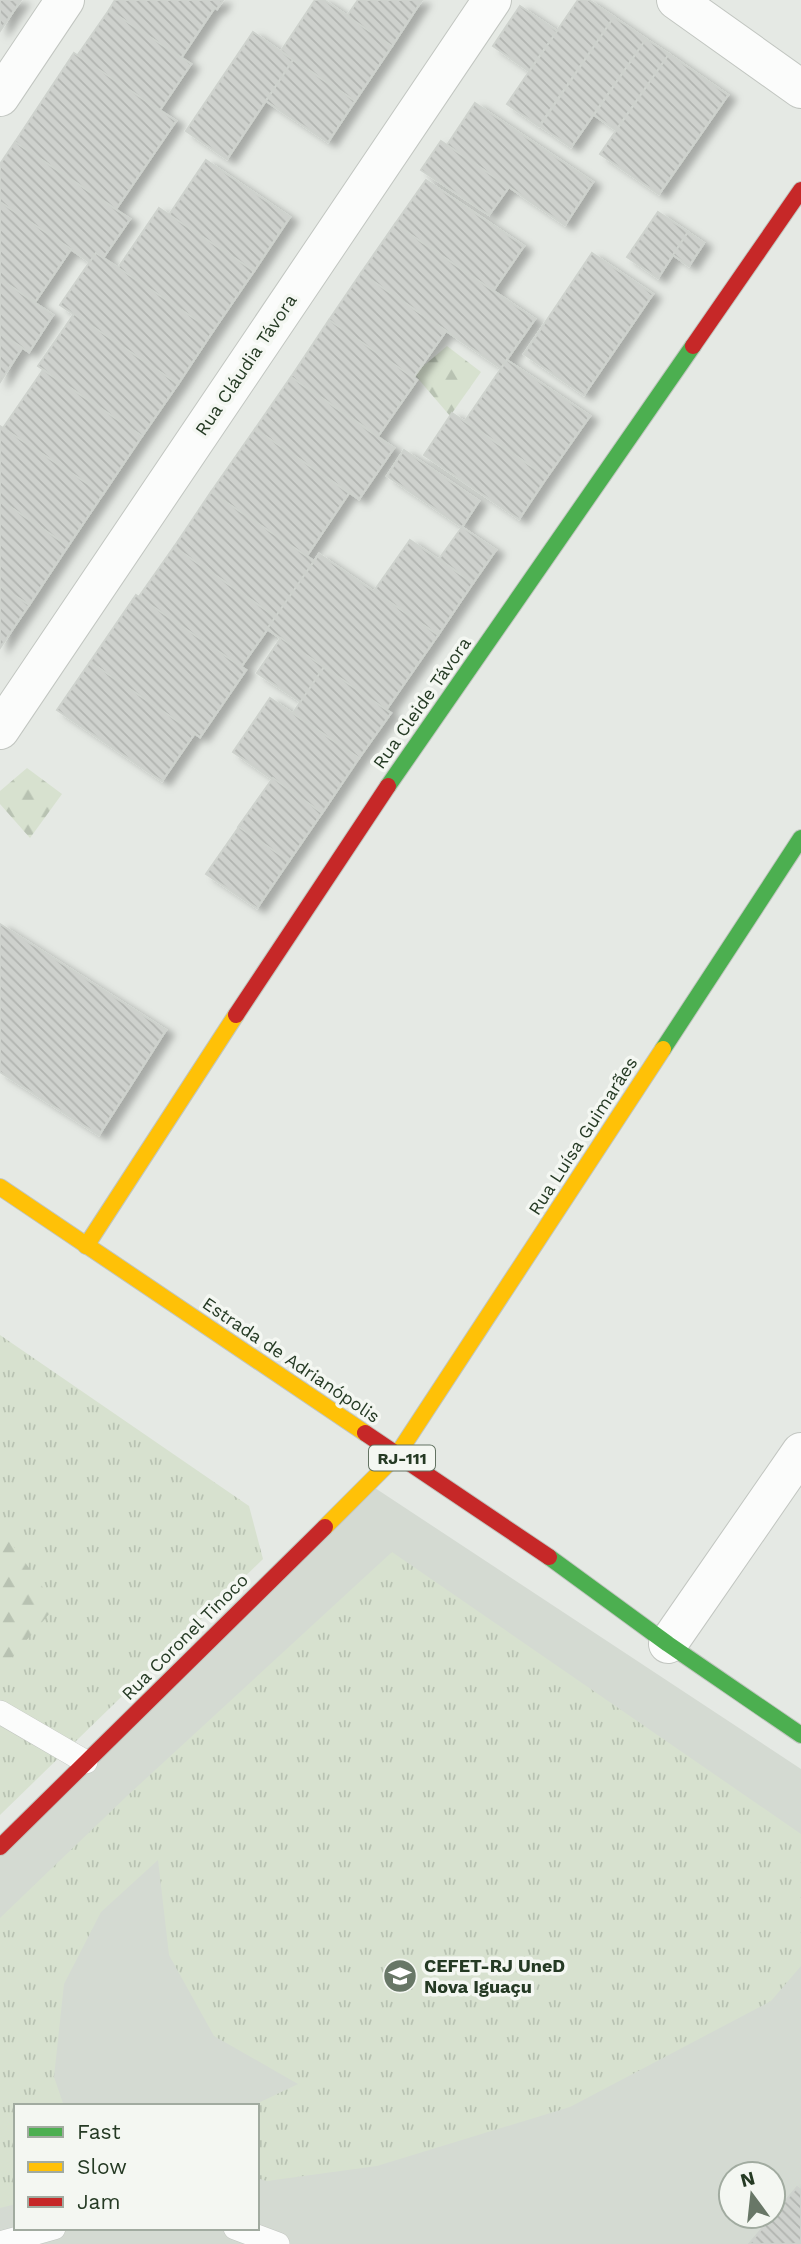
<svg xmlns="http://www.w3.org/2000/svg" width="801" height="2244" font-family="'Work Sans',sans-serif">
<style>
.built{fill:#d4dad2;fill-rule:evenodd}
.grass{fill:url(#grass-tufts)}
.forest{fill:url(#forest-firs)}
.building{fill:url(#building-back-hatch);stroke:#ced2cd;stroke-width:2;filter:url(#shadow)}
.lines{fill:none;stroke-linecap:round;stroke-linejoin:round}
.lane-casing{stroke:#c2c6c1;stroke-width:24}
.street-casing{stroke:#c2c6c1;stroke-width:40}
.fast-casing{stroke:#c1c6c0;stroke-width:18}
.slow-casing{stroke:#c1c6c0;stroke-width:18}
.jam-casing{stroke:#c1c6c0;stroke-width:18}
.lane{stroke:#fbfcfb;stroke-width:23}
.street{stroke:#fbfcfb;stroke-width:38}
.fast{stroke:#4caf50;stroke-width:16}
.slow{stroke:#ffc107;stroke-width:16}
.jam{stroke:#c62828;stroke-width:16}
.labels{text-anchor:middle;stroke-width:7;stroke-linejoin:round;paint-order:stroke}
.shield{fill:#f4f7f2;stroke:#637362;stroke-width:2}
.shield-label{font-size:16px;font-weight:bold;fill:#253a24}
.street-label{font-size:18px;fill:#253a24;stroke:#f4f7f2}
.poi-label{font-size:18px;font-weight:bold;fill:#253a24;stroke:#f4f7f2;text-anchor:start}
</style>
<defs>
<pattern id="grass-tufts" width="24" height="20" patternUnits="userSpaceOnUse" patternTransform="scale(1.75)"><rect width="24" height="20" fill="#d7e1cf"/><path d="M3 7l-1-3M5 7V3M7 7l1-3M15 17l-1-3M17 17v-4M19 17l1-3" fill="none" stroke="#b8c2b2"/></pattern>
<pattern id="forest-firs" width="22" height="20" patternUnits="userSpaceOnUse" patternTransform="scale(1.75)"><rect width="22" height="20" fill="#d7e1cf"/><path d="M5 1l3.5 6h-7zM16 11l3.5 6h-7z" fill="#b8c2b2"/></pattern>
<pattern id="building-back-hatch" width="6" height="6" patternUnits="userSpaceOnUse" patternTransform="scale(1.75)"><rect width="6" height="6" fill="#ced1cd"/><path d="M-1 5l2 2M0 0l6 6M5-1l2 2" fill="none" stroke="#b1b4b0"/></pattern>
<filter id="shadow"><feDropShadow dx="8" dy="4.5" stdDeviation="3.5" flood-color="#0004"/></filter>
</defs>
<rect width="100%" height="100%" fill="#e5e9e4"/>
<path class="built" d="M375 1488 801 1769V2244H0V1846ZM16 2106H257V2228H16ZM731 2174H773V2216H731Z"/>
<g class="grass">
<polygon points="0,1335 249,1506 263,1559 0,1815"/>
<polygon points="392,1552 801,1834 801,1966 771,2001 570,2107 377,2166 267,2181 257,2178 257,2106 252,2106 298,2084 214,2036 169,1955 158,1860 101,1912 64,1984 54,2077 64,2106 16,2106 16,2204 0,2208 0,1918 127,1796"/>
</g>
<g class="forest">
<polygon points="447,346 481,372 450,416 414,374"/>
<polygon points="27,768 62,794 30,838 0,804 0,791"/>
<polygon points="0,1527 56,1606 0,1671"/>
</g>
<g class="building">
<polygon points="0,0 21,0 0,31"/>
<polygon points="115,0 204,0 215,7 181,58 109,10"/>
<polygon points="204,0 223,0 217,9"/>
<polygon points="315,0 324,0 392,46 355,101 281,51"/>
<polygon points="358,0 422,0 392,46 347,16"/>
<polygon points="578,0 589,0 614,17 539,126 507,104"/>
<polygon points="520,6 557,31 529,71 493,46"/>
<polygon points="109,10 191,64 160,110 77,56"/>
<polygon points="614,17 646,39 571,147 540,126"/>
<polygon points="253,32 293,60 227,159 186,131"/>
<polygon points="646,39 669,54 616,130 594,115"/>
<polygon points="74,53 176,121 116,209 15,142"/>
<polygon points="669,54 728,95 659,194 600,154"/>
<polygon points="293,60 355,101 328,142 266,101"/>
<polygon points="475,103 593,182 565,225 447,145"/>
<polygon points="441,141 509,187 489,215 421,170"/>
<polygon points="15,142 130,219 103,258 96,253 90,262 0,202 0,164"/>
<polygon points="206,160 290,217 254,271 169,215"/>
<polygon points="426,180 524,246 493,291 395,224"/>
<polygon points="0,202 71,249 35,302 0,279"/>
<polygon points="159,208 254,271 213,331 118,268"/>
<polygon points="658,212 688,232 658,278 627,257"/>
<polygon points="395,224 535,319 501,368 361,273"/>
<polygon points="688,232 704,243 689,266 673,255"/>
<polygon points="96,253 213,331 178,384 60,305"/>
<polygon points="592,253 653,294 584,395 524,354"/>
<polygon points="361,273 446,331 413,378 329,320"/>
<polygon points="0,279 53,315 29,352 0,333"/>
<polygon points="74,314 178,384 142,436 38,366"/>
<polygon points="329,320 417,380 378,436 291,377"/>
<polygon points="0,333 22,348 0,382"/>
<polygon points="507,360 590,416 547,477 465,421"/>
<polygon points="43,370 142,436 103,494 3,428"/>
<polygon points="291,377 394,448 359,499 255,429"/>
<polygon points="452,413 547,477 519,519 424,455"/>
<polygon points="0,426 103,494 68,546 0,500"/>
<polygon points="255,429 349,493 306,557 211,492"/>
<polygon points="404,450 479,501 462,527 387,476"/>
<polygon points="211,492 314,561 276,617 174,547"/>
<polygon points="0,500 68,546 29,605 0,586"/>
<polygon points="462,527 496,550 473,583 439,559"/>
<polygon points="410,540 473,583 438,635 374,591"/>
<polygon points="174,547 276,617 241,667 138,598"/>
<polygon points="319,554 438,635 386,710 267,629"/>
<polygon points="0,586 29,605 0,648"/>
<polygon points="136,595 246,670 200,737 90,662"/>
<polygon points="281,638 324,667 301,702 257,673"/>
<polygon points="90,662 195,733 162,781 57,710"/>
<polygon points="324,667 391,713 359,758 293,713"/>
<polygon points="270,698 359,758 322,813 233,752"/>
<polygon points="273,778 322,813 289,861 238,827"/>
<polygon points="239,827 289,861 257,908 206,874"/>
<polygon points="0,924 166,1030 99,1135 0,1072"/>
<polygon points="797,2187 801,2190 801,2244 749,2244"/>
</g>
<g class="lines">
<g class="lane-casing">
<g id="lane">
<polyline points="0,1712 86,1762"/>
<polyline points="235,2228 278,2244"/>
<polyline points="0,2243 54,2228"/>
</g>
</g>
<g class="street-casing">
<g id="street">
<polyline points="676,0 801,89"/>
<polyline points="0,97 65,0"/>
<polyline points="0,730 492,0"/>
<polyline points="668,1644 801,1452"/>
</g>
</g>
<g class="fast-casing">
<g id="fast">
<polyline points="388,786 693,346"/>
<polyline points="663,1049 801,838"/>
<polyline points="549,1557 668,1644 801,1735"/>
</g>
</g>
<g class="slow-casing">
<g id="slow">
<polyline points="0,1187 365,1433"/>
<polyline points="86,1246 236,1015"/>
<polyline points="325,1527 397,1455 663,1049"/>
</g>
</g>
<g class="jam-casing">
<g id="jam">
<polyline points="693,346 801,190"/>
<polyline points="236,1015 388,786"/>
<polyline points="365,1433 549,1557"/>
<polyline points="0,1847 325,1527"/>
</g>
</g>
<use href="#lane" class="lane"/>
<use href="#street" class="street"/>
<use href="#fast" class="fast"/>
<use href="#slow" class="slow"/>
<use href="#jam" class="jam"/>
</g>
<defs>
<g id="university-disc" transform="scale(1.75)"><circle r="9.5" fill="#687767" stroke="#f4f7f2"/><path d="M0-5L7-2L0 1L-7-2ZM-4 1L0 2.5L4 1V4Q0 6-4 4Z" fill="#fff"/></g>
</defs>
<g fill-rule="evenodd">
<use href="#university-disc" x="400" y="1976"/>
</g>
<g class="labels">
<rect class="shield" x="369" y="1445.5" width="66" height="25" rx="5"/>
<g class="shield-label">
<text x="402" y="1464">RJ-111</text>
</g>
<g class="street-label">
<text transform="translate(246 365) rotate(-56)" y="6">Rua Cláudia Távora</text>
<text transform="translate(422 703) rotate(-55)" y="6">Rua Cleide Távora</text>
<text transform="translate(583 1136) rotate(-57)" y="6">Rua Luísa Guimarães</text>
<text transform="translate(291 1360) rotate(34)" y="6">Estrada de Adrianópolis</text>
<text transform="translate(185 1637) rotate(-45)" y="6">Rua Coronel Tinoco</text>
</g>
<g class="poi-label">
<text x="424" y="1972">CEFET-RJ UneD<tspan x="424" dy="21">Nova Iguaçu</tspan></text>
</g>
</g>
<rect x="14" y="2104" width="245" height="126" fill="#f4f7f2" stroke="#a1aba0" stroke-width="2"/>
<rect x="28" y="2127" width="35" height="10" fill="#4caf50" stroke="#a1aba0" stroke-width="2"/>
<text x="77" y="2139" font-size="21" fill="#253a24">Fast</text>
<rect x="28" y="2162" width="35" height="10" fill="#ffc107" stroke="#a1aba0" stroke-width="2"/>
<text x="77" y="2174" font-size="21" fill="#253a24">Slow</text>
<rect x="28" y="2197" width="35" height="10" fill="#c62828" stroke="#a1aba0" stroke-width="2"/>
<text x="77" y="2209" font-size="21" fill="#253a24">Jam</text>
<g transform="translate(752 2195) rotate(345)"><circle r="33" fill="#f4f7f2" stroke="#a1aba0" stroke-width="2"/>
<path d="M0-5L12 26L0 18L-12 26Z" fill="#687767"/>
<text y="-10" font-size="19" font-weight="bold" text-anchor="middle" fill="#253a24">N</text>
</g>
</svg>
